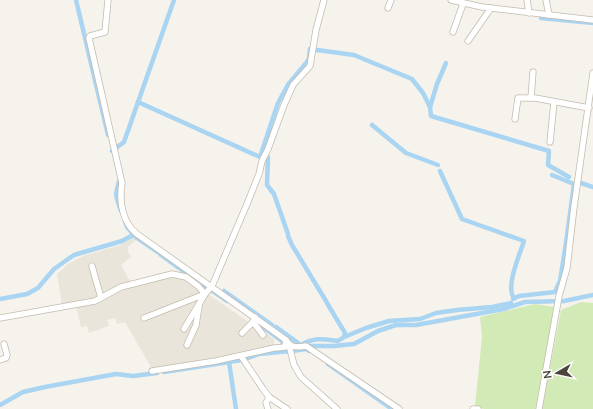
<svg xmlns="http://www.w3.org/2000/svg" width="593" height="409" font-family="Mulish,sans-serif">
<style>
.residential{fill:#eae5da}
.green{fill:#d2eab5}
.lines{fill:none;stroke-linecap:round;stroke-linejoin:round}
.canal{stroke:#a9d4f2;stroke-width:4.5}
.minor-casing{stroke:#c2bbae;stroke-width:7}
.minor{stroke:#fff;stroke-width:5.5}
</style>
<rect width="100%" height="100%" fill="#f6f3ec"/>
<polygon class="residential" points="133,237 137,239 128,247 128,252 131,257 121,265 130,281 125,284 178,276 193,284 274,339 274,345 226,356 152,369 125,322 117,324 115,318 107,320 109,326 89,333 87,326 81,327 75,303 62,305 57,274 68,264 83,256 120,245"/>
<g class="green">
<polygon points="581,302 593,303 593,409 542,409 561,310"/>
<polygon points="535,304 554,307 537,409 484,409 475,406 482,337 480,317"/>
</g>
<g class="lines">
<g class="canal">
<polyline points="76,0 108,135"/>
<polyline points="541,18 593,23"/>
<polyline points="310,49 354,55 412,79 423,93 430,107 431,116 549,151 548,165 569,177"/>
<polyline points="309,57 310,49"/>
<polyline points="291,81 307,62 308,60"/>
<polyline points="279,101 289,83"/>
<polyline points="138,102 260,157 278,103"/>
<polyline points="430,107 437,84 446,63"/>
<polyline points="372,125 406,153 438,165"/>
<polyline points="112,151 124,142 174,0"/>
<polyline points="268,157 267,185 274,194 288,234"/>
<path d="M440 171 462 219 524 241C520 254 505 287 514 298"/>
<polyline points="552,175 574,184 566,243 560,281"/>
<polyline points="119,181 116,194 117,199 121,211"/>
<polyline points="581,183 593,187"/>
<polyline points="125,221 127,227 135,236"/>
<polyline points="288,236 292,245 326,301"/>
<polyline points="137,238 159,253"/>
<polyline points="161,255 207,288"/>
<polyline points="211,290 227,301"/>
<polyline points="224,291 272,325"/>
<polyline points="0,299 27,294 38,288 54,269 74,255 122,241 133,235"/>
<polyline points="513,299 519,296 555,292 559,283"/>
<polyline points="327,303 345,333 344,337"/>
<polyline points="262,326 283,342 282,346"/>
<path d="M276 327 301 345C315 337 323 339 338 341L344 337 366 328 389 321 420 319 436 313 457 310 492 307 511 303"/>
<polyline points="310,346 334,346 354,344 378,331 396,325 416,325 504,309 525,302 564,301 593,295"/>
<polyline points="292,351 306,349 309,351"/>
<polyline points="245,359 259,354 290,351"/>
<polyline points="229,362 236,409"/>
<polyline points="328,364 392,409"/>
<polyline points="164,372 242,360"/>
<polyline points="0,405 23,392 45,387 116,374 133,376 157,373"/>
</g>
<g class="minor-casing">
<g id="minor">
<path d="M108 0 105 32 90 36 89 38 122 183C119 201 122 222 137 234L286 340C292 349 296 347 306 346L399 409"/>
<polyline points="451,0 482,7 593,20"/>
<polyline points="527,0 529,13"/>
<polyline points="546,0 549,15"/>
<polyline points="388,8 391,0"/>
<polyline points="453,32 463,4"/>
<polyline points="468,41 491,8"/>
<polyline points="531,98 533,72"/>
<polyline points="515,119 518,98 535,98 589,108"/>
<polyline points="550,142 554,102"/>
<polyline points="92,266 101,298"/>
<polyline points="0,318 95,301 121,287 172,274 186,277 198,286 205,294 212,286 247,204 259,174 262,161 268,149 284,105 293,85 310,66 316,30 324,0"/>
<polyline points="144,318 205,294 184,329"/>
<polyline points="253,322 263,335"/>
<polyline points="242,333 253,322 255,317"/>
<polyline points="187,345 196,325 199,306"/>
<polyline points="289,345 294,365 301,377 337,409"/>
<polyline points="241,356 263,389 269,397 287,409"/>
<polyline points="0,360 6,358 7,355 4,344"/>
<polyline points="152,371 216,361 274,348 285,347 286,340"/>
<polyline points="268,409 266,403 269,397"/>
<polyline points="473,409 478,409"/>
<polyline points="539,409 559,296 567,268 574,207 593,73"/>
</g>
</g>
<use href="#minor" class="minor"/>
</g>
<g transform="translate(557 373) rotate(261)" stroke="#ffffff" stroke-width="3" paint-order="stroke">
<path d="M0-3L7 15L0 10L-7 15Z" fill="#4b4439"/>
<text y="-6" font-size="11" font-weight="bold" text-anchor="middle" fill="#4b4439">N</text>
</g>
</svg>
